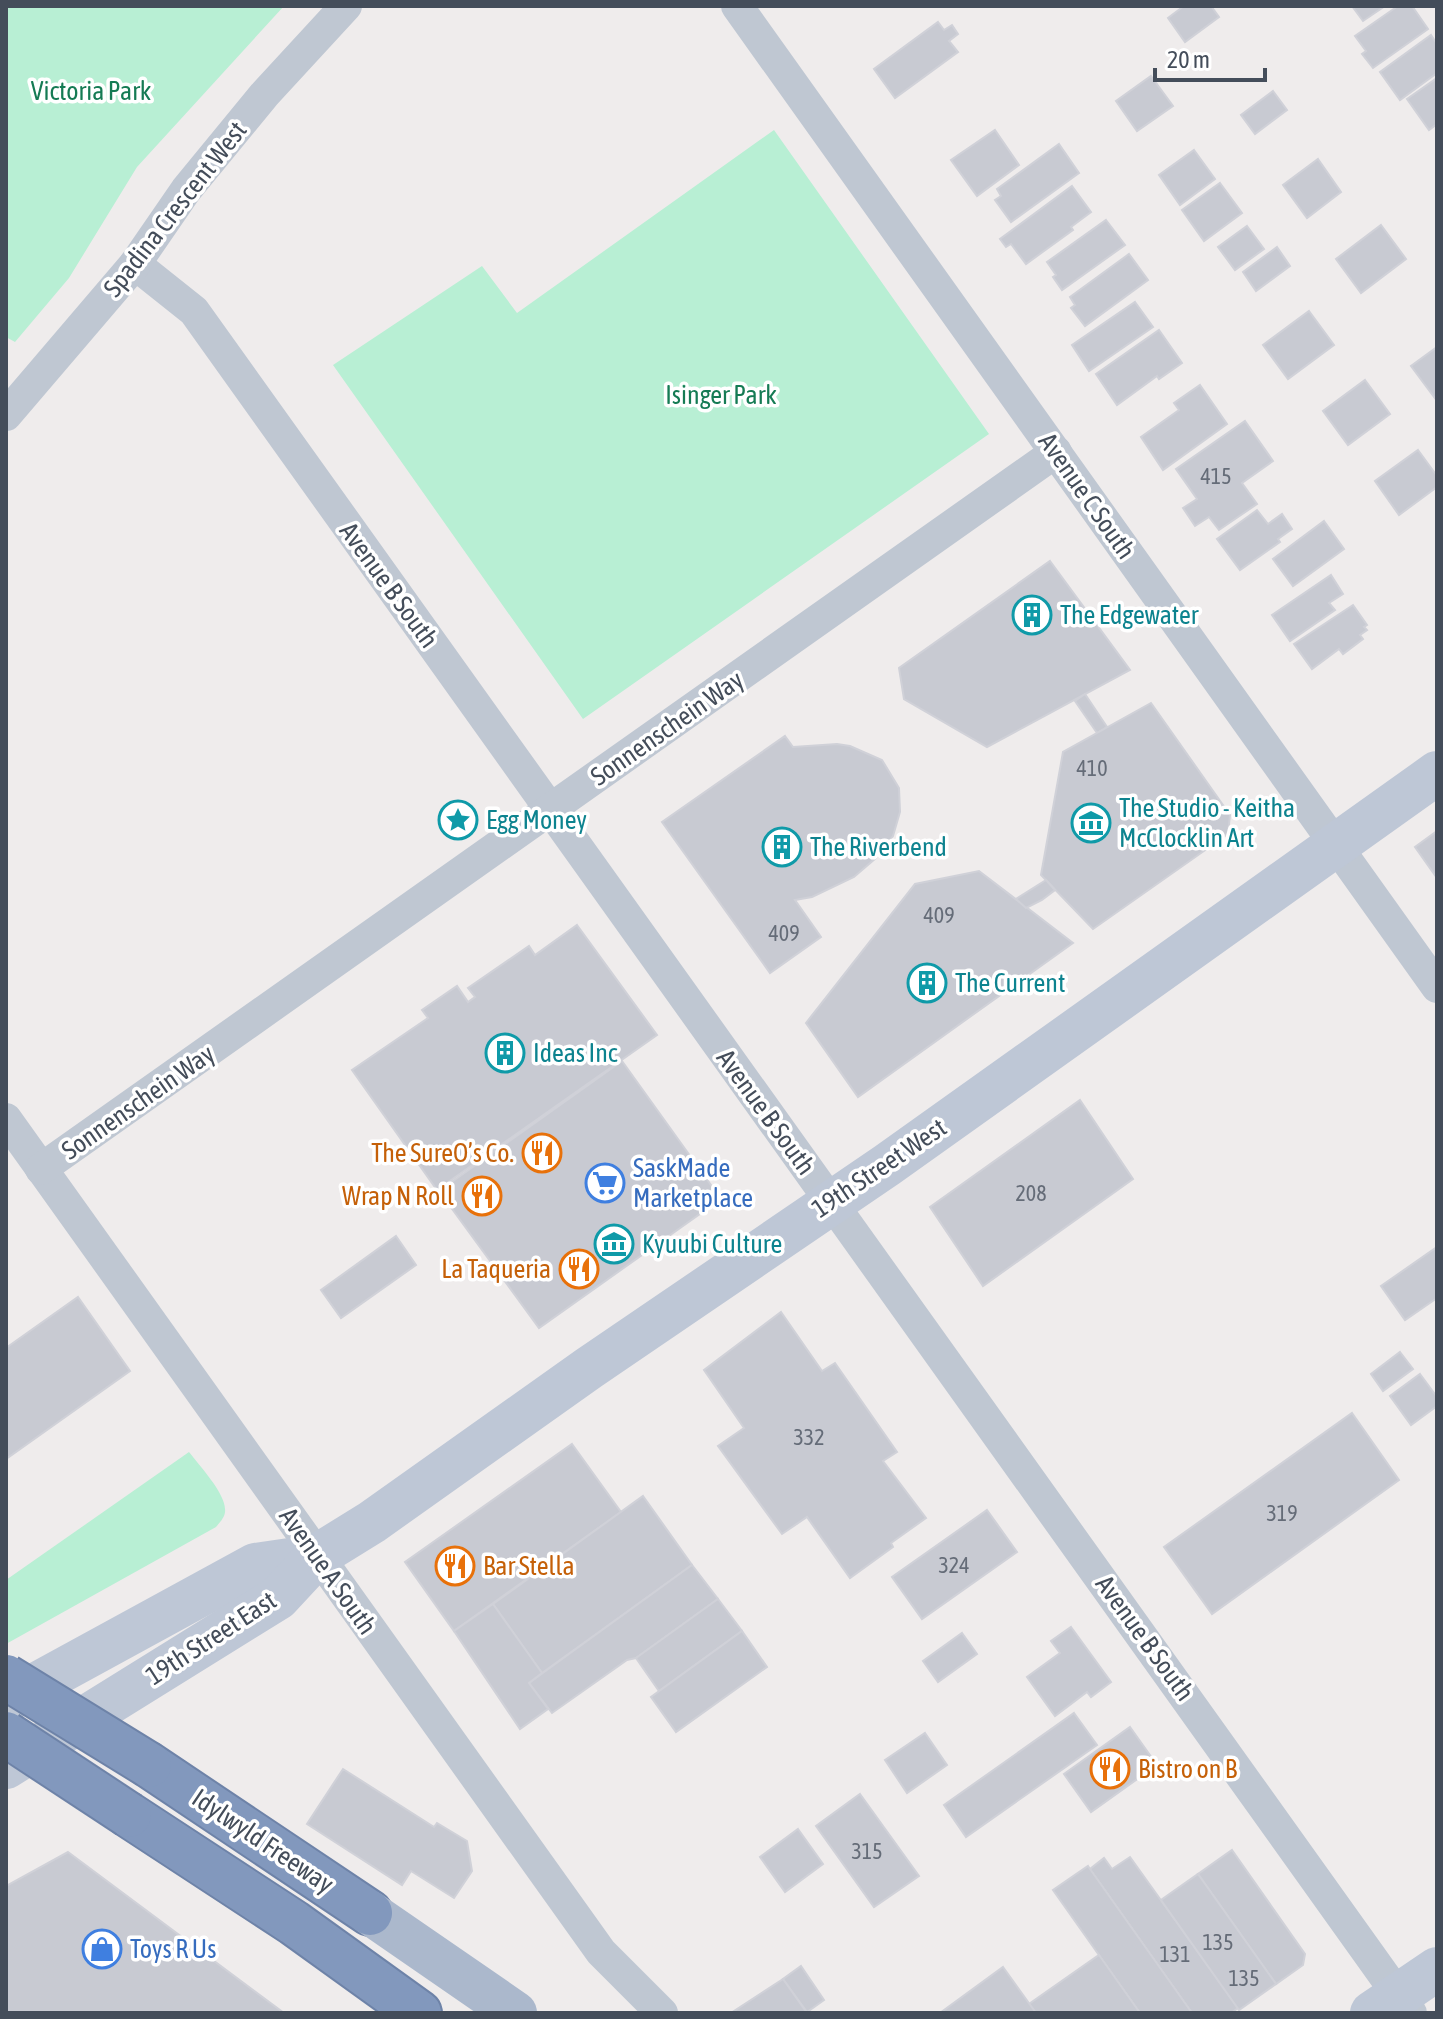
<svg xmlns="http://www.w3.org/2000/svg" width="1443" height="2019" font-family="'Asap Condensed',sans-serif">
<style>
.green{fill:#b8efd4}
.building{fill:#c8cad2;stroke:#d0d1d8;stroke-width:2}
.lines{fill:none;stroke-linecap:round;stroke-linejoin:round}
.highway-casing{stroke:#6e83a8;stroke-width:48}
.street{stroke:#bfc7d2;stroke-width:32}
.secondary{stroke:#bec7d6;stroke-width:44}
.primary{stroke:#abb8cc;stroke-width:44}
.highway{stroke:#8298bd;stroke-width:44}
.highway-bridge-casing{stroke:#6e83a8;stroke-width:48;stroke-linecap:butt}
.highway-bridge{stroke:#8298bd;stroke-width:44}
.labels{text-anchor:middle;stroke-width:7;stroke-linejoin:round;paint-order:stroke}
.number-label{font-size:22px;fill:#656c78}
.park-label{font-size:26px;fill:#157b54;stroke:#fff}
.street-label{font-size:26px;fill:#444d5a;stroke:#fff}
.culture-label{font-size:26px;fill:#0d838f;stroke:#fff;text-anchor:start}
.food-label{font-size:26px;fill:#c56008;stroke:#fff;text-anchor:end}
.shop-label{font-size:26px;fill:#366cbe;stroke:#fff;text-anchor:start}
</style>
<rect width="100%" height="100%" fill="#efecec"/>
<g class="green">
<polygon points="6,6 284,6 137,167 69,278 15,342 6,337"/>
<polygon points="774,130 989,434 583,719 333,365 482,266 517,313"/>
<path d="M189 1452C199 1465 225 1493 225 1509 226 1516 221 1521 216 1527L6 1644V1580Z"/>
</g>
<g class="building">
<polygon points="1184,6 1211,6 1219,17 1185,42 1168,18"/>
<polygon points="1352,6 1385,6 1363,21"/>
<polygon points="1398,6 1412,6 1428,29 1373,68 1362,54 1366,51 1355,36"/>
<polygon points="938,22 944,30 952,25 958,34 949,41 958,52 895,98 874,69"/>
<polygon points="1431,35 1437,44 1437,73 1400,100 1380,72"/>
<polygon points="1151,76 1173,106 1137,131 1116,101"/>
<polygon points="1437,78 1437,124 1429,130 1407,99"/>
<polygon points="1273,91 1287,110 1255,134 1241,115"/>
<polygon points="995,130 1019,165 977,196 951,160"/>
<polygon points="1059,144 1079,173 1011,222 995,200 1001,196 997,189"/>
<polygon points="1194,150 1215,179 1180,205 1159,175"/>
<polygon points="1318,159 1341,192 1307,218 1283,185"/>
<polygon points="1220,183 1242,213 1204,241 1182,210"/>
<polygon points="1072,186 1091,212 1071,227 1073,230 1026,264 1011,244 1006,247 1000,239"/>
<polygon points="1106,220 1125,245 1062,290 1053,277 1056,275 1047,262"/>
<polygon points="1381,225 1406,259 1361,293 1336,259"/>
<polygon points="1247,226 1264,249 1235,270 1218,247"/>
<polygon points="1277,247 1290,266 1256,291 1243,272"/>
<polygon points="1129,254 1148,280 1085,326 1071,308 1075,305 1070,297"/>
<polygon points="1135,302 1153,327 1089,371 1072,345"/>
<polygon points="1309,311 1334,345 1288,379 1263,345"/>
<polygon points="1159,330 1182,363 1159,379 1157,376 1117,405 1096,374"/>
<polygon points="1437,347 1437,401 1411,366"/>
<polygon points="1365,380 1390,414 1348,445 1323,411"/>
<polygon points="1200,385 1227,424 1163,470 1141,437 1179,410 1174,403"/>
<polygon points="1245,421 1273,461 1242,483 1257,504 1219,530 1209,517 1195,526 1183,508 1197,499 1176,469"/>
<polygon points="1418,450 1437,476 1437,487 1399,515 1375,481"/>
<polygon points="1257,510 1268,524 1282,514 1292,529 1278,539 1280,542 1240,570 1217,539"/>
<polygon points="1324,521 1344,549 1293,586 1273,559"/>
<polygon points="1050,561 1130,670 987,747 904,699 899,668"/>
<polygon points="1331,575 1343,594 1329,603 1335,610 1290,641 1272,615"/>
<polygon points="1353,605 1367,625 1364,627 1367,630 1360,635 1363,639 1343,654 1339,649 1312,669 1294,644"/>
<polygon points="1085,694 1107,727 1097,733 1075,701"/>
<polygon points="1151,703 1230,815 1228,834 1093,929 1041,875 1063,752"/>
<polygon points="785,736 793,747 837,744 850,746 882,760 899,788 900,812 893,836 876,858 854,877 812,897 795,900 821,937 770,973 662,822"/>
<polygon points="1437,831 1437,878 1415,847"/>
<polygon points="979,871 1073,943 858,1097 806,1023 915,884"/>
<polygon points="1046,880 1055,890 1042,900 1026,908 1016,899"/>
<polygon points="577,925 657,1035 437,1190 352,1070 428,1018 422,1010 457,986 468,1002 475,997 468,988 529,946 535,955"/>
<polygon points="622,1061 721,1199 539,1328 439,1191"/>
<polygon points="1080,1100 1133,1179 983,1286 930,1207"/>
<polygon points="396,1236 416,1265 341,1318 321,1290"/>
<polygon points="1437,1247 1437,1298 1405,1320 1381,1286"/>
<polygon points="78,1297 130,1371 6,1459 6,1348"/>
<polygon points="781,1312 822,1371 835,1363 897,1452 883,1461 926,1518 891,1543 893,1547 850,1578 807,1517 782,1534 718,1446 744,1428 704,1370"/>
<polygon points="1400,1352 1413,1369 1383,1391 1371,1374"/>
<polygon points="1420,1374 1437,1397 1437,1406 1411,1425 1390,1396"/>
<polygon points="1352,1413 1399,1480 1212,1614 1164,1547"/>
<polygon points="572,1444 621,1512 454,1631 405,1562"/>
<polygon points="643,1496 692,1565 542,1673 493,1604"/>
<polygon points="987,1510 1017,1552 922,1619 892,1577"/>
<polygon points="692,1565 718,1599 636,1658 627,1660 552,1713 529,1683"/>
<polygon points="718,1599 742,1631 659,1691 636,1658"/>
<polygon points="493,1604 542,1673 529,1683 548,1709 520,1729 454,1631"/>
<polygon points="1071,1627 1111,1682 1091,1697 1087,1692 1055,1716 1027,1677 1060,1653 1051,1641"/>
<polygon points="742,1631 767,1667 676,1732 651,1697"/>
<polygon points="962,1633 977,1654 938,1682 923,1661"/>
<polygon points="1074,1713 1097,1745 966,1837 944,1805"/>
<polygon points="1130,1727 1157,1765 1091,1812 1064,1774"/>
<polygon points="925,1733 947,1765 907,1793 885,1760"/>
<polygon points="343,1769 434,1827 437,1823 467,1841 472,1871 454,1898 411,1871 402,1885 307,1824"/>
<polygon points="860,1794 919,1876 874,1907 816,1826"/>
<polygon points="798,1829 823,1864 785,1892 760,1857"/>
<polygon points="1232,1850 1305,1954 1303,1965 1276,1984 1198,1874"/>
<polygon points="68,1852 284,2013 6,2013 6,1886"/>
<polygon points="1130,1857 1238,2008 1231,2013 1192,2013 1090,1869 1104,1858 1112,1869"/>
<polygon points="1088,1866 1090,1869 1192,2013 1140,2013 1053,1890"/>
<polygon points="1198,1874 1276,1984 1239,2010 1161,1900"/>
<polygon points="1099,1955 1140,2013 1036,2013 1029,2004"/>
<polygon points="801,1966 824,2000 807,2012 783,1979"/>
<polygon points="1003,1967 1036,2013 940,2013"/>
<polygon points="783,1979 807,2013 731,2013"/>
</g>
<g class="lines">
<g class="highway-casing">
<g id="highway">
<polyline points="149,1765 370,1913"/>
<polyline points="129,1815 294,1923 419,2013"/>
</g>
</g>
<g class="street">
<polyline points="737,6 1437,987"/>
<polyline points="135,264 194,311 1411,2013"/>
<polyline points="6,415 135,264 186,190 264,95 346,6"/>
<polyline points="6,1119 601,1952 662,2013"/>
<polyline points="41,1169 1056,452"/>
</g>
<g class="secondary">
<polyline points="6,1701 255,1565 317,1556"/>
<polyline points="6,1767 278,1598 317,1556 372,1522 589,1368 887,1165 1437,773"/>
<polyline points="1372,2013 1437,1969"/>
</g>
<polyline class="primary" points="370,1913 515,2013"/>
<use href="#highway" class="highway"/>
<g class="highway-bridge-casing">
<g id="highway-bridge">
<polyline points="6,1677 149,1765"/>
<polyline points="6,1734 129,1815"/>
</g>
</g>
<use href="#highway-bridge" class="highway-bridge"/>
</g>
<defs>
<g id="building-ring" transform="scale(2)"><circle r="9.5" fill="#fff" stroke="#0f9aa8" stroke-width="1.5"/><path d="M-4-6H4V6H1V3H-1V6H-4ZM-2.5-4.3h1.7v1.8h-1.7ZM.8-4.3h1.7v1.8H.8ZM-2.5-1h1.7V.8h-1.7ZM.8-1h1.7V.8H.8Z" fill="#0f9aa8"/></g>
<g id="sight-ring" transform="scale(2)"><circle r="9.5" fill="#fff" stroke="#0f9aa8" stroke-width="1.5"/><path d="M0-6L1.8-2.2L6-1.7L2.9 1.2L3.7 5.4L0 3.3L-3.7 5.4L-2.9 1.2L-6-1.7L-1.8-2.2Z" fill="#0f9aa8"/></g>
<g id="museum-ring" transform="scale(2)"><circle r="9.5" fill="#fff" stroke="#0f9aa8" stroke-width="1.5"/><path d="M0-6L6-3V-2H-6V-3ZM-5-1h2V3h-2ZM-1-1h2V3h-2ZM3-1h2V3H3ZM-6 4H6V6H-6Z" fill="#0f9aa8"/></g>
<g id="restaurant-ring" transform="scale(2)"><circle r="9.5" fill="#fff" stroke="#e8710a" stroke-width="1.5"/><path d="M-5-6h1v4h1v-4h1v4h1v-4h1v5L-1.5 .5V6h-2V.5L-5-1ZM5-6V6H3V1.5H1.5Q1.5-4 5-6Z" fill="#e8710a"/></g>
<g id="supermarket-ring" transform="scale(2)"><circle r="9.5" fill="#fff" stroke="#3f7fe0" stroke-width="1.5"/><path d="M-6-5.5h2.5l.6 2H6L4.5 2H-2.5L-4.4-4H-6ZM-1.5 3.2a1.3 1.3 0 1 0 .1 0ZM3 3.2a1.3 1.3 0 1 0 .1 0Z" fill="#3f7fe0"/></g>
<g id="shop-ring" transform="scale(2)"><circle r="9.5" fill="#fff" stroke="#3f7fe0" stroke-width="1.5"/><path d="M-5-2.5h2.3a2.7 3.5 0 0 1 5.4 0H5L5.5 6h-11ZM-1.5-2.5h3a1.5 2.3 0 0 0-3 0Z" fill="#3f7fe0"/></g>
</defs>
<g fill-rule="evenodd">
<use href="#building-ring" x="1032" y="615"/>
<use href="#sight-ring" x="458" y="820"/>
<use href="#museum-ring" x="1091" y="823"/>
<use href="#building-ring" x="782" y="847"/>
<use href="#building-ring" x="927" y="983"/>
<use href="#building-ring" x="505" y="1053"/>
<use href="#restaurant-ring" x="542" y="1153"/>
<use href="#supermarket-ring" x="605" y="1183"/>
<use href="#restaurant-ring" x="482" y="1196"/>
<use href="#museum-ring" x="614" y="1244"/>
<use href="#restaurant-ring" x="579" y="1269"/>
<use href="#restaurant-ring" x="455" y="1566"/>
<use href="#restaurant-ring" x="1110" y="1769"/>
<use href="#shop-ring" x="102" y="1949"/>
</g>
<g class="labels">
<g class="number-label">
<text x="1216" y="484">415</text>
<text x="1092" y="776">410</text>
<text x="939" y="923">409</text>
<text x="784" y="941">409</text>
<text x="1031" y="1201">208</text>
<text x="809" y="1445">332</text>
<text x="1282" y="1521">319</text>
<text x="954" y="1573">324</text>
<text x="867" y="1859">315</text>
<text x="1218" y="1950">135</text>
<text x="1175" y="1962">131</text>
<text x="1244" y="1986">135</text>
</g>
<g class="park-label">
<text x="91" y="100">Victoria Park</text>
<text x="721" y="404">Isinger Park</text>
</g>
<g class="street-label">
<text transform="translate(175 209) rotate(-52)" y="9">Spadina Crescent West</text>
<text transform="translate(1087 496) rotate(55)" y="9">Avenue C South</text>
<text transform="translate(389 585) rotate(54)" y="9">Avenue B South</text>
<text transform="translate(667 728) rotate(-35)" y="9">Sonnenschein Way</text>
<text transform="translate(138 1102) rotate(-35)" y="9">Sonnenschein Way</text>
<text transform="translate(766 1112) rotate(54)" y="9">Avenue B South</text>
<text transform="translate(879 1168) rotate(-34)" y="9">19th Street West</text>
<text transform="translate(328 1571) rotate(55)" y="9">Avenue A South</text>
<text transform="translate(211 1638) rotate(-33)" y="9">19th Street East</text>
<text transform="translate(1145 1638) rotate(54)" y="9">Avenue B South</text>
<text transform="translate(263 1841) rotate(34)" y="9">Idylwyld Freeway</text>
</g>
<g class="culture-label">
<text x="1060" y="624">The Edgewater</text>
<text x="1119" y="817">The Studio - Keitha<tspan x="1119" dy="30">McClocklin Art</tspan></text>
<text x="486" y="829">Egg Money</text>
<text x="810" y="856">The Riverbend</text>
<text x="955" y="992">The Current</text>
<text x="533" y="1062">Ideas Inc</text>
<text x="642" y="1253">Kyuubi Culture</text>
</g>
<g class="food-label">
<text x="514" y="1162">The SureO’s Co.</text>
<text x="454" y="1205">Wrap N Roll</text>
<text x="551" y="1278">La Taqueria</text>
<text x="483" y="1575" text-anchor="start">Bar Stella</text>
<text x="1138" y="1778" text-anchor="start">Bistro on B</text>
</g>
<g class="shop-label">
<text x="633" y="1177">SaskMade<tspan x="633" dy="30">Marketplace</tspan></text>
<text x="130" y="1958">Toys R Us</text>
</g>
</g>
<rect width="1443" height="2019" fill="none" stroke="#444d5a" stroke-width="16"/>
<path d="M1155 68v12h110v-12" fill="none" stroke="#444d5a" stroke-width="4"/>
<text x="1167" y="68" font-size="24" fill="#444d5a" stroke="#ffffff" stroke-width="6" paint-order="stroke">20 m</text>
</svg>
